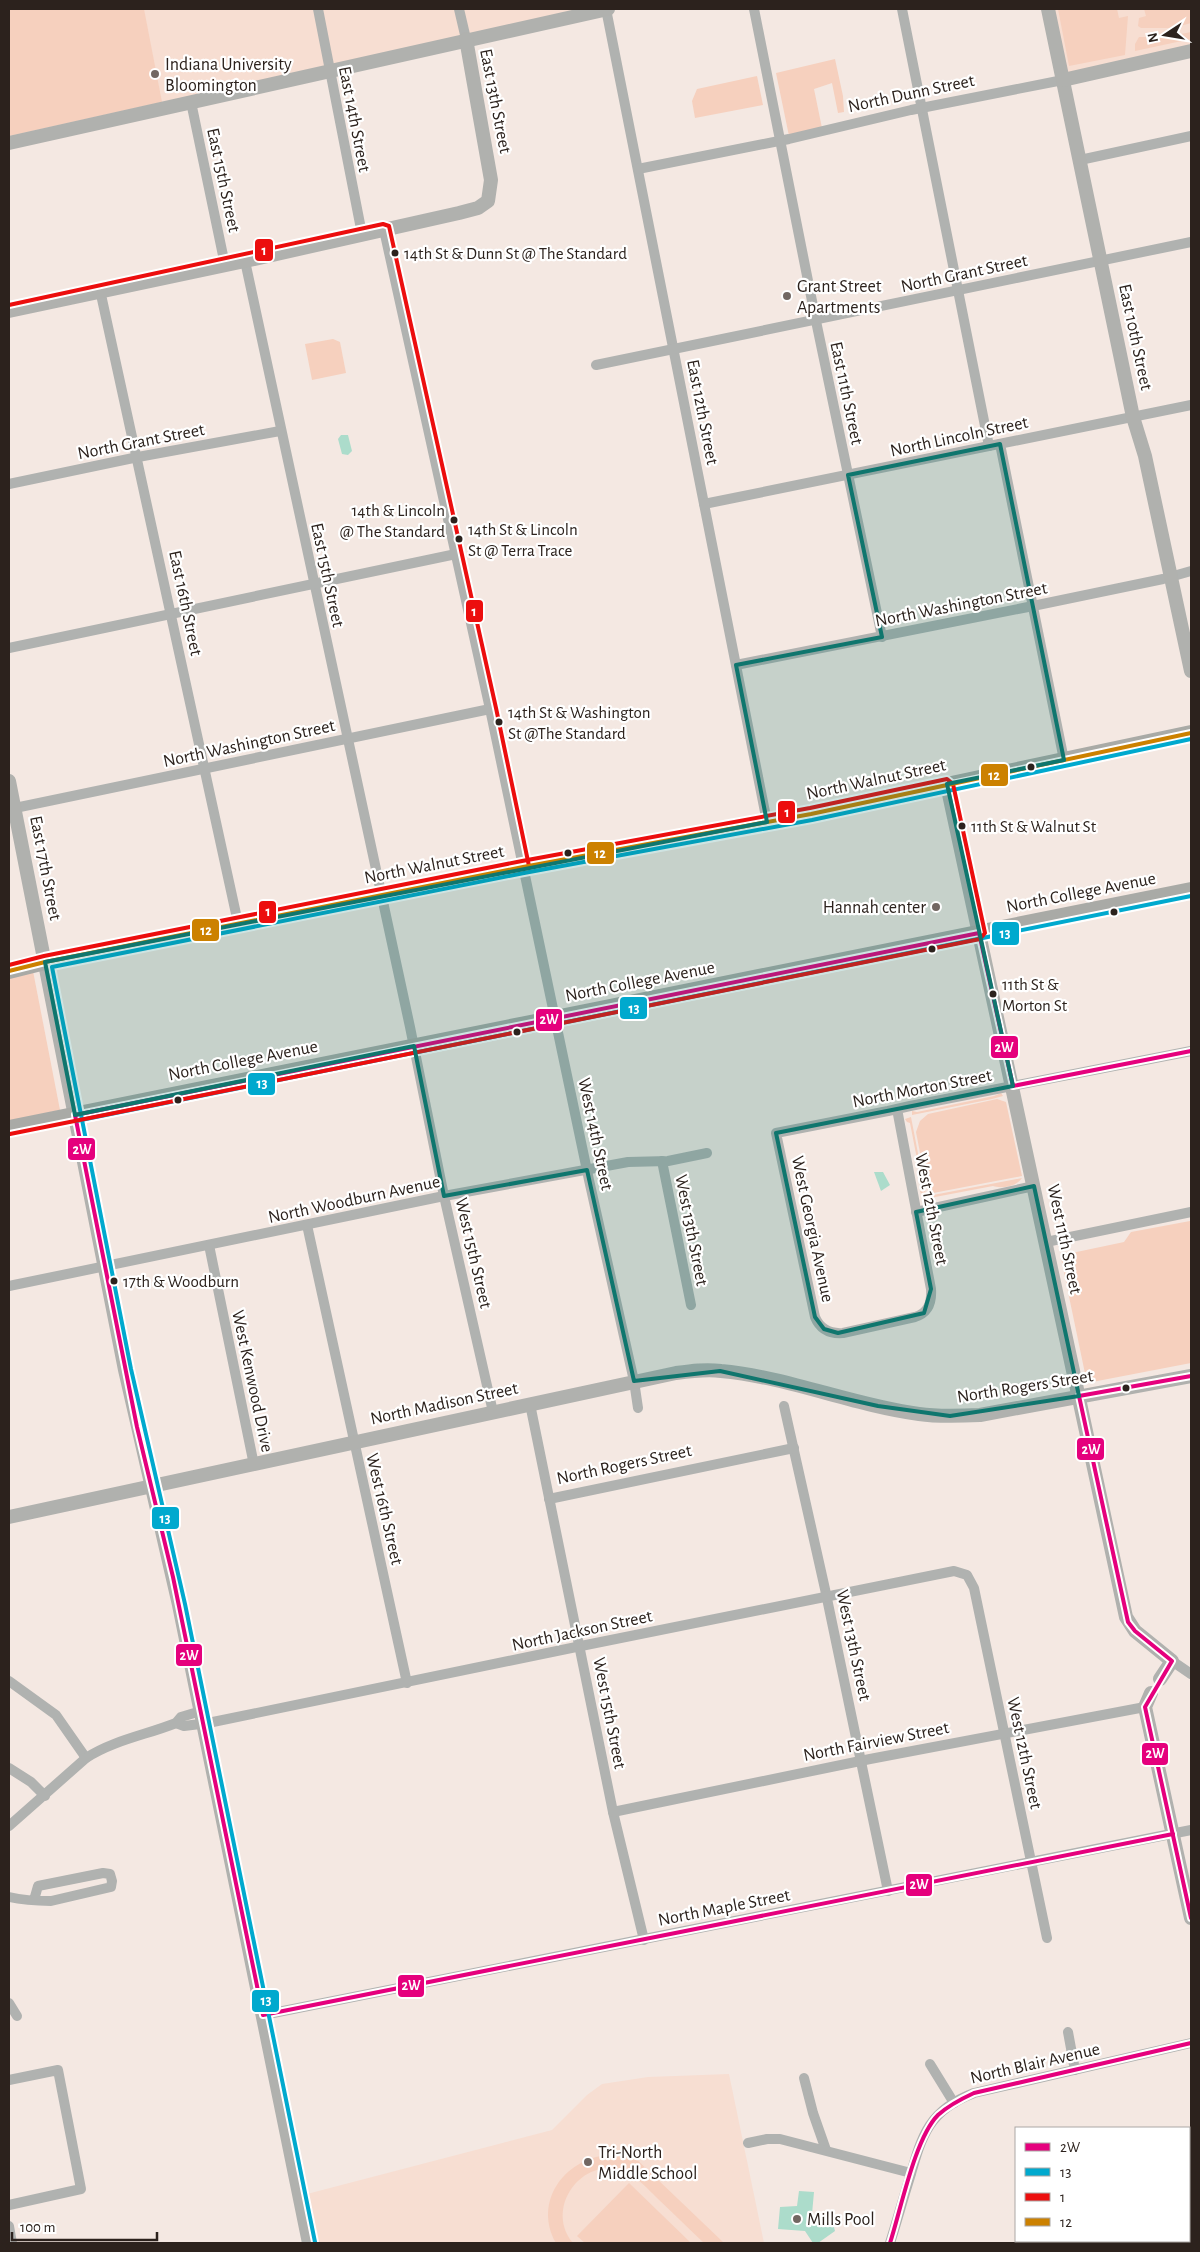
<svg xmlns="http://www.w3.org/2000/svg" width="1200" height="2252" font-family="'Alegreya Sans',sans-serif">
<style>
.built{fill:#f7ded2}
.green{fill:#f6d0be}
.water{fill:#acdccb}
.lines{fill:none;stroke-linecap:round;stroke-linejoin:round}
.street{stroke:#b0b2b0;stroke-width:10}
.secondary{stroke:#b0b1ae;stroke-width:14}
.primary{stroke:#a9aaa6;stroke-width:16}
.bus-1-casing{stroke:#fff;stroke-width:8}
.bus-2-casing{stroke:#fff;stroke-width:8}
.bus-3-casing{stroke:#fff;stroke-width:8}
.bus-4-casing{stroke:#fff;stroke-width:8}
.bus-1{stroke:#e5007d;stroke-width:4}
.bus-2{stroke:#00a9ce;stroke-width:4}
.bus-3{stroke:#ec0e0e;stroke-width:4}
.bus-4{stroke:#cc8100;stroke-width:4}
.marked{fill:#0f766e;fill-opacity:0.2;stroke:#0f766e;stroke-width:4;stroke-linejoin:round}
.poi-dot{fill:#726762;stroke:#fff;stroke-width:2}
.bus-dot{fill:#2c221d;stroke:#fff;stroke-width:2}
.labels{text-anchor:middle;stroke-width:4.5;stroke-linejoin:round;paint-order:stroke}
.bus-label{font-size:17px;fill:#2c221d;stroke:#fff;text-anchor:start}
.poi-label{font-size:18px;fill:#2c221d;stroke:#fff;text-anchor:start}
.street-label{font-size:18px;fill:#2c221d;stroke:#fff}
.line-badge{stroke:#fff;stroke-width:2}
.badge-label{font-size:14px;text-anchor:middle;font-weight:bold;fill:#fff}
</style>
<rect width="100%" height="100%" fill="#f4e8e2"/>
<g class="built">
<polygon points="9,9 595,9 9,139"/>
<polygon points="1053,9 1191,9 1191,47 1066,73"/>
<polygon points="729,2074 764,2243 317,2243 307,2194 552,2130 587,2095 602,2084 648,2077"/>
</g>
<g class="green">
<polygon points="9,9 144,9 162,102 9,136"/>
<polygon points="1058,9 1117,9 1119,18 1128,16 1125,55 1069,66"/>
<polygon points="1144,9 1183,9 1184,10 1191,9 1191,23 1173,28 1141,28 1138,26 1139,18 1146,16"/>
<polygon points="1191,32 1191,39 1135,51 1135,44 1139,37 1166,37"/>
<polygon points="835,59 843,96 844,112 838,113 832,83 814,89 822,128 789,136 776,73"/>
<polygon points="757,76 763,105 695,118 692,101 697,89"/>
<polygon points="333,339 340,342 346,373 312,380 305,344"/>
<polygon points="33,971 60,1110 9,1121 9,977"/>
<polygon points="1001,1093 1003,1096 992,1099 912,1115 912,1111 917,1112 994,1096"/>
<polygon points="997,1099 1006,1102 1022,1176 928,1194 916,1132 920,1121 928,1114"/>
<polygon points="911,1117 927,1200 927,1201 923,1200 920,1191 923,1190 910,1123 907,1122 905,1119"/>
<path d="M1022 1178C1017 1186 1002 1189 993 1186L935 1197 929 1201 928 1196Z"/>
<polygon points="1190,1221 1191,1223 1191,1363 1087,1383 1061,1258 1067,1254 1124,1242 1131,1232"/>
<path d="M608 2155 628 2159 632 2155 724 2243H704C688 2228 673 2213 657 2198 648 2189 639 2179 628 2173 585 2152 543 2207 573 2243H556C533 2202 564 2159 608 2155Z"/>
<polygon points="629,2183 691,2243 585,2243 577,2236"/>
</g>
<g class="water">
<polygon points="341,435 348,435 352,451 348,455 342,454 338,439"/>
<polygon points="874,1172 883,1172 890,1185 881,1191"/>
<polygon points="799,2191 814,2192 812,2214 819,2223 831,2216 835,2231 818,2243 813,2243 805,2231 778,2229 780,2207 797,2206"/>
</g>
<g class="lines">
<g class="street">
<polyline points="318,9 362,234"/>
<polyline points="459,9 466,39"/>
<polyline points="606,9 767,822"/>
<polyline points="754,9 816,321 882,637"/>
<polyline points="902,9 989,446"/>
<polyline points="191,102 225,265"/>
<polyline points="1080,160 1191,136"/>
<polyline points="638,169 789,139 911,110 1063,80"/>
<polyline points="384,230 490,709 589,1180 634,1381 638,1408"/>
<polyline points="245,261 410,1027 444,1196 493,1412"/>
<polyline points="100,290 238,923"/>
<polyline points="596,365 1191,242"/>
<polyline points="1000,444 1064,760"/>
<polyline points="9,484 138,457 280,431"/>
<polyline points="704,504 1191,405"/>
<polyline points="9,648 456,554"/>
<polyline points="736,665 1028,607 1163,579 1191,571"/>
<polyline points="15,808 490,709"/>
<path d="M897 1109 931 1289C932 1303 928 1313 915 1317L843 1333C830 1334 820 1329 815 1317L776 1133 888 1111 910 1106 1191 1051"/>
<polyline points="662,1161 691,1305"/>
<polyline points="916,1212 1034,1186"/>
<polyline points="307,1225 407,1683"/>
<polyline points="1046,1242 1191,1212"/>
<polyline points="209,1245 254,1465"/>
<polyline points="9,1286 444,1196 628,1162 668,1161 707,1153"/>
<polyline points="530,1404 613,1812 644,1940"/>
<polyline points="784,1406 825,1589 888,1891"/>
<polyline points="549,1499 794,1448"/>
<polyline points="1172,1661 1191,1674"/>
<polyline points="9,1681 56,1715 86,1758"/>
<polyline points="176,1723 184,1726 208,1723 581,1646 954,1571 967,1575 974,1588 1047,1938"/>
<polyline points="9,1768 31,1782 45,1796"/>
<polyline points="613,1812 870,1759 1145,1707"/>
<path d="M9 1826 86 1758C114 1740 146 1735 176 1723L181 1717 201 1711"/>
<path d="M9 1897C22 1900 37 1901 51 1901L111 1887 112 1881 110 1874 103 1873 38 1886 34 1900"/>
<polyline points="9,2003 17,2016"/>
<polyline points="263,2015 1191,1830"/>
<polyline points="1068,2032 1075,2070"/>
<polyline points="930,2064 954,2103"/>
<polyline points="804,2078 813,2113 826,2150"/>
<polyline points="9,2080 58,2070 81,2189 9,2205"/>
<polyline points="748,2143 767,2139 780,2139 911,2173"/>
<polyline points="1189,2180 1191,2179"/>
<polyline points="9,2226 12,2243"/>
<path d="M890 2243C897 2221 903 2199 910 2177 922 2135 929 2110 974 2093L1191 2043"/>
<polyline points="1032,2243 1034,2241"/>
</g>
<g class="secondary">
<polyline points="1048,9 1117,340 1133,417 1145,456 1191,671"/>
<polyline points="1063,80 1191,51"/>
<polyline points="9,143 608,9"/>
<polyline points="9,311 245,261 459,213 478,208 488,201 491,180 466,39"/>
<polyline points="9,781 125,1370 179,1605 309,2243"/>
<polyline points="947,785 1126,1617 1135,1631 1172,1661 1160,1679"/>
<path d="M9 1517 676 1373C691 1371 706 1369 721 1371 788 1377 852 1405 919 1414 939 1417 960 1416 980 1415L1191 1376"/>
<polyline points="1151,1693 1145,1707 1191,1918"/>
</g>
<g class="primary">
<polyline points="9,971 45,962 523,867 811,814 1191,733"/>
<path d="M9 1128C403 1048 797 970 1191 890"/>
</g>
<g class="bus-1-casing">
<g id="bus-1">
<polyline points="1191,1376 1079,1396 1128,1622 1135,1631 1172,1661 1145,1707 1191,1918"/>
<polyline points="1173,1834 263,2015 173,1577 137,1427 75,1115 979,933 1013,1086 1191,1051"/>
<path d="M890 2243C901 2209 915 2138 938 2115 949 2105 961 2099 974 2093L1191 2043"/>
</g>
</g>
<g class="bus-2-casing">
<g id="bus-2">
<polyline points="76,1121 1191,896"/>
<polyline points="315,2242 185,1604 131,1369 52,967 524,873 812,820 1191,739"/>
</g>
</g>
<g class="bus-3-casing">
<g id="bus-3">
<polyline points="9,305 383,224 389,226 496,708 529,866"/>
<polyline points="9,965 44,956 522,861 810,808 947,779 953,784 985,933 980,939 10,1134"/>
</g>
</g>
<g class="bus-4-casing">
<polyline id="bus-4" points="9,971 45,962 523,867 811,814 1191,733"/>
</g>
<use href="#bus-1" class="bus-1"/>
<use href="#bus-2" class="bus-2"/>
<use href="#bus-3" class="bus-3"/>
<use href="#bus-4" class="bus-4"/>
</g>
<path class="marked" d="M1000 444 1064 760 947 784 1013 1086 776 1133 815 1317 824 1329 838 1333 924 1313 931 1289 916 1212 1034 1186 1079 1396 950 1416 878 1406 720 1371 634 1381 587 1170 444 1196 414 1046 75 1115 45 962 767 822 736 665 882 637 848 475Z"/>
<g class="poi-dot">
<circle cx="155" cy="74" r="5"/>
<circle cx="787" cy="296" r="5"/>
<circle cx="936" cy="907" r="5"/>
<circle cx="588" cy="2162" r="5"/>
<circle cx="797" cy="2219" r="5"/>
</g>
<g class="bus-dot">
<circle cx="395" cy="253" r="4.5"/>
<circle cx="454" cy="520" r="4.5"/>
<circle cx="459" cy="539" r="4.5"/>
<circle cx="499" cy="722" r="4.5"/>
<circle cx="1031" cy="767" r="4.5"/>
<circle cx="962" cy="826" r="4.5"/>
<circle cx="568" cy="853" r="4.5"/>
<circle cx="1114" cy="912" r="4.5"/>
<circle cx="932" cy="949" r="4.5"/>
<circle cx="993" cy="994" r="4.5"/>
<circle cx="517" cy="1032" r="4.5"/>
<circle cx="178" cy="1100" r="4.5"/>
<circle cx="114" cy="1281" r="4.5"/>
<circle cx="1126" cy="1388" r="4.5"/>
</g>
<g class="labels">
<g class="bus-label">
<text x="404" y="259">14th St &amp; Dunn St @ The Standard</text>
<text x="445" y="516" text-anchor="end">14th &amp; Lincoln<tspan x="445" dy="21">@ The Standard</tspan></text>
<text x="468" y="535">14th St &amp; Lincoln<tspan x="468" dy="21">St @ Terra Trace</tspan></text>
<text x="508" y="718">14th St &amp; Washington<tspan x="508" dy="21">St @The Standard</tspan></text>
<text x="971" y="832">11th St &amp; Walnut St</text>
<text x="1002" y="990">11th St &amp;<tspan x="1002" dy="21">Morton St</tspan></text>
<text x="123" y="1287">17th &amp; Woodburn</text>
</g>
<g class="poi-label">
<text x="165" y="70">Indiana University<tspan x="165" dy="21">Bloomington</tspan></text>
<text x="797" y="292">Grant Street<tspan x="797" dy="21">Apartments</tspan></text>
<text x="926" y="913" text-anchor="end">Hannah center</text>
<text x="598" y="2158">Tri-North<tspan x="598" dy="21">Middle School</tspan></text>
<text x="807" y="2225">Mills Pool</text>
</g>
<g class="street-label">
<text transform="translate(911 93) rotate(-12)" y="6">North Dunn Street</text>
<text transform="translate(496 101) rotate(79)" y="6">East 13th Street</text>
<text transform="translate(355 119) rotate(79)" y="6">East 14th Street</text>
<text transform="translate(224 180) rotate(78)" y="6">East 15th Street</text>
<text transform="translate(964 273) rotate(-12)" y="6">North Grant Street</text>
<text transform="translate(1136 337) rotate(78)" y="6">East 10th Street</text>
<text transform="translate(847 393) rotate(78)" y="6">East 11th Street</text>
<text transform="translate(703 412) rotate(79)" y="6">East 12th Street</text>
<text transform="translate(959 436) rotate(-12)" y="6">North Lincoln Street</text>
<text transform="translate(141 441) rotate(-11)" y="6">North Grant Street</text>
<text transform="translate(328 575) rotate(78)" y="6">East 15th Street</text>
<text transform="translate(186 603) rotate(78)" y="6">East 16th Street</text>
<text transform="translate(961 604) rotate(-11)" y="6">North Washington Street</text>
<text transform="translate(249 743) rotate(-12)" y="6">North Washington Street</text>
<text transform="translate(876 779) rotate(-12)" y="6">North Walnut Street</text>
<text transform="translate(434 864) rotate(-11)" y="6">North Walnut Street</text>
<text transform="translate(46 868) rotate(79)" y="6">East 17th Street</text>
<text transform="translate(1081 892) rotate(-11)" y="6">North College Avenue</text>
<text transform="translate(640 981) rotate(-11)" y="6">North College Avenue</text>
<text transform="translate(243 1060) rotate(-11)" y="6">North College Avenue</text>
<text transform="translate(922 1088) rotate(-11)" y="6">North Morton Street</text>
<text transform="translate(596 1134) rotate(78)" y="6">West 14th Street</text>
<text transform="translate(354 1199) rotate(-12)" y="6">North Woodburn Avenue</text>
<text transform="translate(932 1209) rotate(79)" y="6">West 12th Street</text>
<text transform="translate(813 1229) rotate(78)" y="6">West Georgia Avenue</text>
<text transform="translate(692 1230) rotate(79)" y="6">West 13th Street</text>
<text transform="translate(1065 1239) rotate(78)" y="6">West 11th Street</text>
<text transform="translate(474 1253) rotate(77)" y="6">West 15th Street</text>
<text transform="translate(253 1381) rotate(78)" y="6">West Kenwood Drive</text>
<text transform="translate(1025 1386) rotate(-9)" y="6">North Rogers Street</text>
<text transform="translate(444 1403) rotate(-12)" y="6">North Madison Street</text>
<text transform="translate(624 1464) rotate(-12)" y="6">North Rogers Street</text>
<text transform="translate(385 1509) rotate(77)" y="6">West 16th Street</text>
<text transform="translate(582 1630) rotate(-12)" y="6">North Jackson Street</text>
<text transform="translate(854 1645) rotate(78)" y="6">West 13th Street</text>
<text transform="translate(610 1713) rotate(79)" y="6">West 15th Street</text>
<text transform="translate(876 1741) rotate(-11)" y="6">North Fairview Street</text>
<text transform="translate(1025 1753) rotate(78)" y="6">West 12th Street</text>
<text transform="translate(724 1907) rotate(-11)" y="6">North Maple Street</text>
<text transform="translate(1035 2063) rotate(-13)" y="6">North Blair Avenue</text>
</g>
</g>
<g class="line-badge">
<rect x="254" y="238" width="20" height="24" rx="5" fill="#ec0e0e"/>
<rect x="465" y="599" width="19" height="24" rx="5" fill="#ec0e0e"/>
<rect x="980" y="763" width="29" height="24" rx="5" fill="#cc8100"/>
<rect x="777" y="800" width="19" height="24" rx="5" fill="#ec0e0e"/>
<rect x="586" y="841" width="29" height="24" rx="5" fill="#cc8100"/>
<rect x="258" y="900" width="19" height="24" rx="5" fill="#ec0e0e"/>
<rect x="191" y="918" width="29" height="24" rx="5" fill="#cc8100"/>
<rect x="991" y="921" width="29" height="25" rx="5" fill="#00a9ce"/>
<rect x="619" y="996" width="29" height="24" rx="5" fill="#00a9ce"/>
<rect x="535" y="1008" width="28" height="24" rx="5" fill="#e5007d"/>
<rect x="990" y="1035" width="29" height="24" rx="5" fill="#e5007d"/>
<rect x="247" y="1072" width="29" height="24" rx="5" fill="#00a9ce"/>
<rect x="67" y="1137" width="29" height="24" rx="5" fill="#e5007d"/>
<rect x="1076" y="1437" width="29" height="24" rx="5" fill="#e5007d"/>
<rect x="151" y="1506" width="29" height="24" rx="5" fill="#00a9ce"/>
<rect x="175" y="1643" width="28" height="24" rx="5" fill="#e5007d"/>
<rect x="1141" y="1742" width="28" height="24" rx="5" fill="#e5007d"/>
<rect x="905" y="1873" width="28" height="24" rx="5" fill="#e5007d"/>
<rect x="397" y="1974" width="28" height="24" rx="5" fill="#e5007d"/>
<rect x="251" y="1989" width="29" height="24" rx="5" fill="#00a9ce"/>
</g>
<g class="badge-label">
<text x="264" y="255">1</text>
<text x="474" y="616">1</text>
<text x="994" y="780">12</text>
<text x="787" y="817">1</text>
<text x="600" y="858">12</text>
<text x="268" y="916">1</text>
<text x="206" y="935">12</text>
<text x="1005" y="938">13</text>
<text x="634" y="1013">13</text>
<text x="549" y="1024">2W</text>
<text x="1004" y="1052">2W</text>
<text x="262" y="1088">13</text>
<text x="82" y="1154">2W</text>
<text x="1091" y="1454">2W</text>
<text x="165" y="1523">13</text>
<text x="189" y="1660">2W</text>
<text x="1155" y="1758">2W</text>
<text x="919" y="1889">2W</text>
<text x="411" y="1990">2W</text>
<text x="266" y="2005">13</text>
</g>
<rect width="1200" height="2252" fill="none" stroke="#2c221d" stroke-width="20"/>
<rect x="1015" y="2127" width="175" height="115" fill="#ffffff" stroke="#aba7a5"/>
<rect x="1025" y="2143" width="25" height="8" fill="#e5007d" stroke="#aba7a5"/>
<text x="1060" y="2152" font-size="15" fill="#2c221d">2W</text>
<rect x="1025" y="2168" width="25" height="8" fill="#00a9ce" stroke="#aba7a5"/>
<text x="1060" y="2177" font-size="15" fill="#2c221d">13</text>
<rect x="1025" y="2193" width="25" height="8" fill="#ec0e0e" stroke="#aba7a5"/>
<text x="1060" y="2202" font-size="15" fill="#2c221d">1</text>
<rect x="1025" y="2218" width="25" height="8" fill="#cc8100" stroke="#aba7a5"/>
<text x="1060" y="2227" font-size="15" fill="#2c221d">12</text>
<g transform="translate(1165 35) rotate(258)" stroke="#ffffff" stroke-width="4" paint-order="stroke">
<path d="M0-4L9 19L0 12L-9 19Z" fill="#2c221d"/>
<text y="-8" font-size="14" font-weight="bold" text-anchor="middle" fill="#2c221d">N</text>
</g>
<path d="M12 2232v8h145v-8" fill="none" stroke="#2c221d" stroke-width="2.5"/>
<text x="20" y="2232" font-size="15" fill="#2c221d" stroke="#ffffff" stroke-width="4" paint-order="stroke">100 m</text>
</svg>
